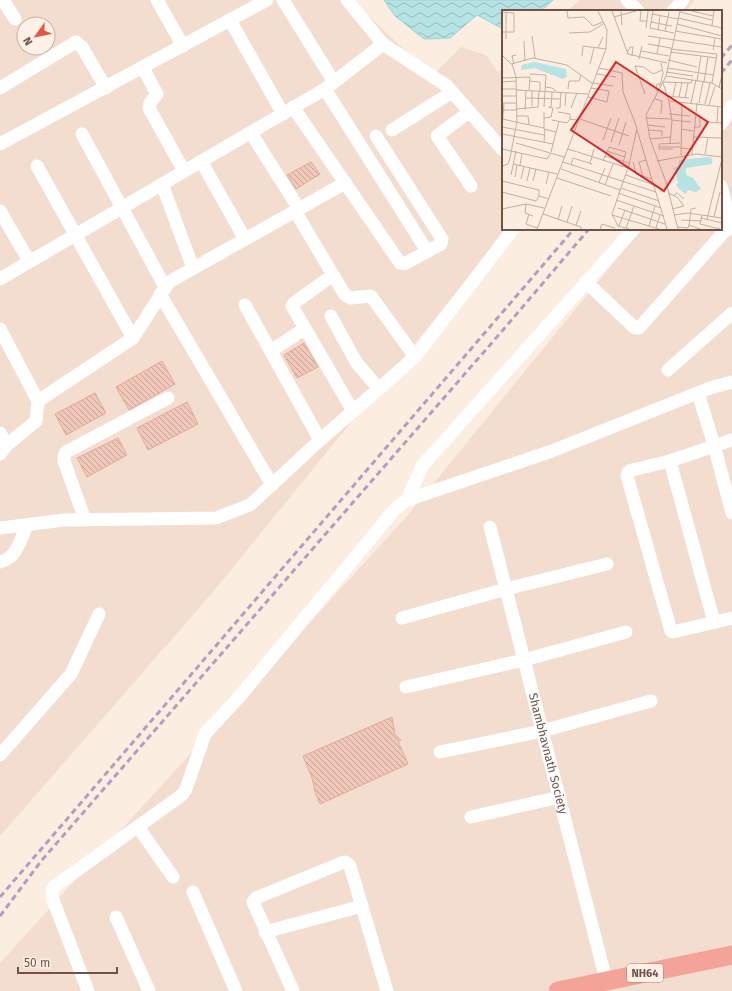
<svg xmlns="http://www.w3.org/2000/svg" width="732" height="991" font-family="'Fira Sans',sans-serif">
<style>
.residential{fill:#f2ddcf;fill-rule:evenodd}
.water{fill:url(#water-waves);stroke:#9cd4d5}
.building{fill:url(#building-back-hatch);stroke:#e2ab99}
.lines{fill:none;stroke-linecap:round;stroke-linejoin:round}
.minor{stroke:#fff;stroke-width:13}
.highway{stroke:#f4a398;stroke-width:19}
.rail{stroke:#aea0c3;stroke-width:3;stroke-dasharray:6 4;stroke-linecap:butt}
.labels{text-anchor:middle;stroke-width:4;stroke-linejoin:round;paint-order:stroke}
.shield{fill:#fff1e6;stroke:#9c8177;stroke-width:1}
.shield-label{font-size:11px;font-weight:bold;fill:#715148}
.street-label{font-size:12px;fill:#715148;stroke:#fff1e6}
.inset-road{fill:none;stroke:#c4afa3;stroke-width:1}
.view{fill:#d62828;fill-opacity:0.15;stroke:#d62828;stroke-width:2}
.inset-edge{fill:none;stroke:#715148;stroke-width:2}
</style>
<defs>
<pattern id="water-waves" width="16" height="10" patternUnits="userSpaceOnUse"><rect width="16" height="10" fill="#b6e3e4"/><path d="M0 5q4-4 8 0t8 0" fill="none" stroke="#98babb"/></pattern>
<pattern id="building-back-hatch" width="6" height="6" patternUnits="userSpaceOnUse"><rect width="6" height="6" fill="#f0c7b8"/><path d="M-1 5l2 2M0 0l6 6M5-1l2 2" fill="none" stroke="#c7a498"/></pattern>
</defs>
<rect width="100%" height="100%" fill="#fbede0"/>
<g class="residential">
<path d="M0 0H352L432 76 461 47 486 55 498 72 503 68V229H508L213 592 0 836ZM24 24H48V48H24Z"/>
<polygon points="580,0 695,0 686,11 567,11"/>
<polygon points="732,117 732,991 0,991 0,963 407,516 641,229 721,229 721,130"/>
</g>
<polygon class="water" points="384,0 553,0 541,11 503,11 503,29 477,15 450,38 424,39 395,16"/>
<g class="building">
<polygon points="311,162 320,174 296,189 287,175"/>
<polygon points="304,343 318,367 297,378 284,355"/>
<polygon points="162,361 175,384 129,410 116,387"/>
<polygon points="95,393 106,413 66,435 55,414"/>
<polygon points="187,402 198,424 148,450 137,428"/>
<polygon points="118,438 127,455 87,477 77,458"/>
<polygon points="392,717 395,734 401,740 398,741 408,764 320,804 315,791 312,778 303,756"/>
</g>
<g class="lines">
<g class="minor">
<polyline points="3,0 15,19"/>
<polyline points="157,0 183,46"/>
<polyline points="283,0 334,82"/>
<polyline points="347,0 383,44 447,86 503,150"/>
<polyline points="627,0 638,11"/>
<polyline points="673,11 683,0"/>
<polyline points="230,20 283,114"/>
<polyline points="143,68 157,94 150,103 149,108 184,171"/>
<polyline points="0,88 76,42 82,47 106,88"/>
<polyline points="325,89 427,251"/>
<polyline points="293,107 400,263 404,264 441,244 442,239 376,136"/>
<polyline points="469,112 437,136 471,186"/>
<polyline points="721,124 732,106"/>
<polyline points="392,130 452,92"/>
<polyline points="251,133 299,209"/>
<polyline points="82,134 165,287"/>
<polyline points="0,144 267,0"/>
<polyline points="201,161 245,239"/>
<polyline points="37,166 133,338"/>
<polyline points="162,184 193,268"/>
<polyline points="721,186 732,229"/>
<polyline points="0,211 29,261"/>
<polyline points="295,211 345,295 351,298 371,296 415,357"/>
<polyline points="333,275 294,303 292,306 353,411"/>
<polyline points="0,279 325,89 383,44"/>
<polyline points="586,282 635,328 639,328 731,224"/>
<polyline points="160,294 272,485"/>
<polyline points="245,305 320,440"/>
<polyline points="331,316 356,362 379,389"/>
<polyline points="0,329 38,401 36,421 7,445 0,454"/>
<polyline points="271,351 304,329"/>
<polyline points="668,370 732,313"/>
<polyline points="698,393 714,445 732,513"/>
<polyline points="38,401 133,338 169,282 345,183"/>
<polyline points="0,433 7,445"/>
<polyline points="732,440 670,461 632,470 628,472 627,476 671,631 673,632 732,618"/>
<polyline points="670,461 714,622"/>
<polyline points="407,500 422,466 634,229"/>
<polyline points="85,520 64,461 64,457 66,452 168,398"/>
<path id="s1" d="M490 527 606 980"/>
<polyline points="0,528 64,520 216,518 250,505 320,440 415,357 513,229"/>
<path d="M0 562C18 557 20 540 27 525"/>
<polyline points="402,618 506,589 607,564"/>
<polyline points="406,687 524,660 626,632"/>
<polyline points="440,752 542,731 651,701"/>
<polyline points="0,755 71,674 99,614"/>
<polyline points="471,817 560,797"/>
<polyline points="138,827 173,877"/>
<polyline points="193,892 236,991"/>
<polyline points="116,917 149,991"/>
<polyline points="265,932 362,906"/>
<polyline points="88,991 52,897 52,891 55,886 182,795 186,789 205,734 240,696 395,509 407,500 552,451 710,388 732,382"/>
<polyline points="293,991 253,902 256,898 344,862 347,863 350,866 387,991"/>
</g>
<polyline class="highway" points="558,991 732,955"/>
<g class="rail">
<polyline points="721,58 732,45"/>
<polyline points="721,73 732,60"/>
<polyline points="0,897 574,229"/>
<polyline points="0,916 42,860 503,330 589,229"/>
</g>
</g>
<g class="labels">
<rect class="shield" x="627" y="964" width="36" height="18" rx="3"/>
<g class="shield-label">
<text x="645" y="977">NH64</text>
</g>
<g class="street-label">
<text dy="4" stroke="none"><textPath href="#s1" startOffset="234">Shambhavnath Society</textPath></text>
</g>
</g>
<g transform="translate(502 10)">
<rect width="220" height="220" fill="#fbede0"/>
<path d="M32 52 64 59 65 67 60 69 33 58 19 60 20 55ZM206 147 210 148V154L184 158V165L191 168 199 179 194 182 186 180 184 184 178 180 174 175 176 173 172 158 176 156 177 150Z" fill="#b6e3e4"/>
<path class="inset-road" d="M65 1 66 8 82 7 91 16 101 12M110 1 126 44 165 53M119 1 120 15M139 1 138 11H145M151 1 148 18 172 23M190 1 211 6M0 2 12 3V22H0M178 2 210 10M150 4 176 9M112 7 134 1M176 8 220 18M149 12 170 16M175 14 220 26M210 16 212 1M144 18 146 1M156 20 158 6M163 21 167 2M173 21 220 29M67 23 88 22 101 14M30 26 33 48M146 26 220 37M4 29V2M22 31 23 51M146 34 169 38M96 38 101 27M168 39 215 44 210 73M211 40 213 28M139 41 167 46M168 42 215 48M155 43 158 28M125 44 128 37H131L130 46M0 45 9 54 31 48 65 55 91 74M80 46 81 36 104 39M137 49 140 36M166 50 195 57M12 54 10 46 14 45M88 54 92 38M97 58 120 63 121 82 135 118 127 155 110 204 116 216 127 219M165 58 212 65M164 62 191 66M28 64 44 65 43 81M95 64 114 67M164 66 210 73 220 79M0 68 28 67 27 80M27 71 38 72V81M195 71 199 46M0 72 14 71M161 72 189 73 190 70M202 72 206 47M91 73 111 76M161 73 167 91 220 97M158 76 161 63 159 53M43 77 50 78 54 81M217 78 220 64M0 79H14M66 79 67 71H77L79 65M15 80 86 84M156 83 154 78 155 74H158M143 84 133 56 142 57 151 64 160 60M0 86H14M164 86 187 88M171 86 174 72M86 87 105 92 107 81 89 78M177 87 180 72M24 88 59 89M183 88 186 73M153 89 160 91 159 104M167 91 170 111 168 133M0 93H14M189 93 194 70M197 93 201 72M203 94 208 73M207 95 213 76M30 96V81M63 96 64 82M42 97 43 81M49 98 50 82M54 98H58L59 82M69 98 75 83M14 99 36 97 37 81M0 100H14M23 100 24 80M42 102V119L54 122M56 102 68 104V109M167 104 188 106M14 106H26L27 114M42 108 49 107 51 98 46 97M144 108 169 109M0 109 42 118M78 109 127 126M50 110 65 113 68 109 76 110M170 110 189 112M204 112 220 113M215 113 216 96M146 115 163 117M0 117 42 125M192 117H198V106M0 119 2 93M179 119 191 121M135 120 165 219M146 120 160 121V126M0 124 51 134M191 127 220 128M148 129 169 127M101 130 109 108M42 132 43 119M109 132 117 108M14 133 62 147M117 135 124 112M157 137H178M178 138 190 139M0 139 45 149 48 144M66 139 126 158M171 139H157V134L178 133M105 141 123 147M49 142 57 111M190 144 195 93M203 144 206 127M179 145 180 93M103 146 127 153M101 151 107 137 124 142 120 157M155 151 194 144 220 147M61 152 154 182M131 152 134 164 150 169M88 153 92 139M11 154 55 164M69 155 71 148 90 154M0 156 6 154 8 148 15 111 14 67 10 54M18 156 20 143M59 159 118 180M9 165 14 141M124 165 152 175M13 167 15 155M141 167 137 152 144 150M55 168 109 186M19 169 22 156M0 171 37 180V186L47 189M25 171 28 158M31 171 34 159M97 172 103 158M44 174 47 162M103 175 111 154M119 178 157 191M0 182 34 191 37 186M116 183 159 198M166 183 175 187 182 196 170 199M172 185 175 183 182 189M114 190 162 206M24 194 23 203 31 206M116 198 163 214M0 199 24 194 42 198M27 204 24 214 35 218M41 204 79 217V219M110 205 157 219M172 205 186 203 220 208M200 205 198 214 218 219M212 207 218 182M199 208 220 213M205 209 220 149M56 210 60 196M179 210 199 211M65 212 70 196M74 215 79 201M117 216 123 200M147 216 153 196M187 216 189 199 194 198M175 217 186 218 187 215 198 219M124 218 132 196M154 218 158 205M35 219 104 39 105 20 96 1M98 219 100 214 113 218M176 219 164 172 148 129 144 105 164 66 178 1"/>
<path class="view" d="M114 52 206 112 162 181 69 120Z"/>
<rect width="220" height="220" class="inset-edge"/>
</g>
<g transform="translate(36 36) rotate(237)"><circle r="19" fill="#fff1e6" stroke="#c6b1a7"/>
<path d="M0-3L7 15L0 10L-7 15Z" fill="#e35548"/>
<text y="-6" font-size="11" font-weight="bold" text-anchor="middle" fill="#715148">N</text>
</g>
<path d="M18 967v6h99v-6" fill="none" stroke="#715148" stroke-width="2"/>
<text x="24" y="967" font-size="12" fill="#715148" stroke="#fff1e6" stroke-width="3" paint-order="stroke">50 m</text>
</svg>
